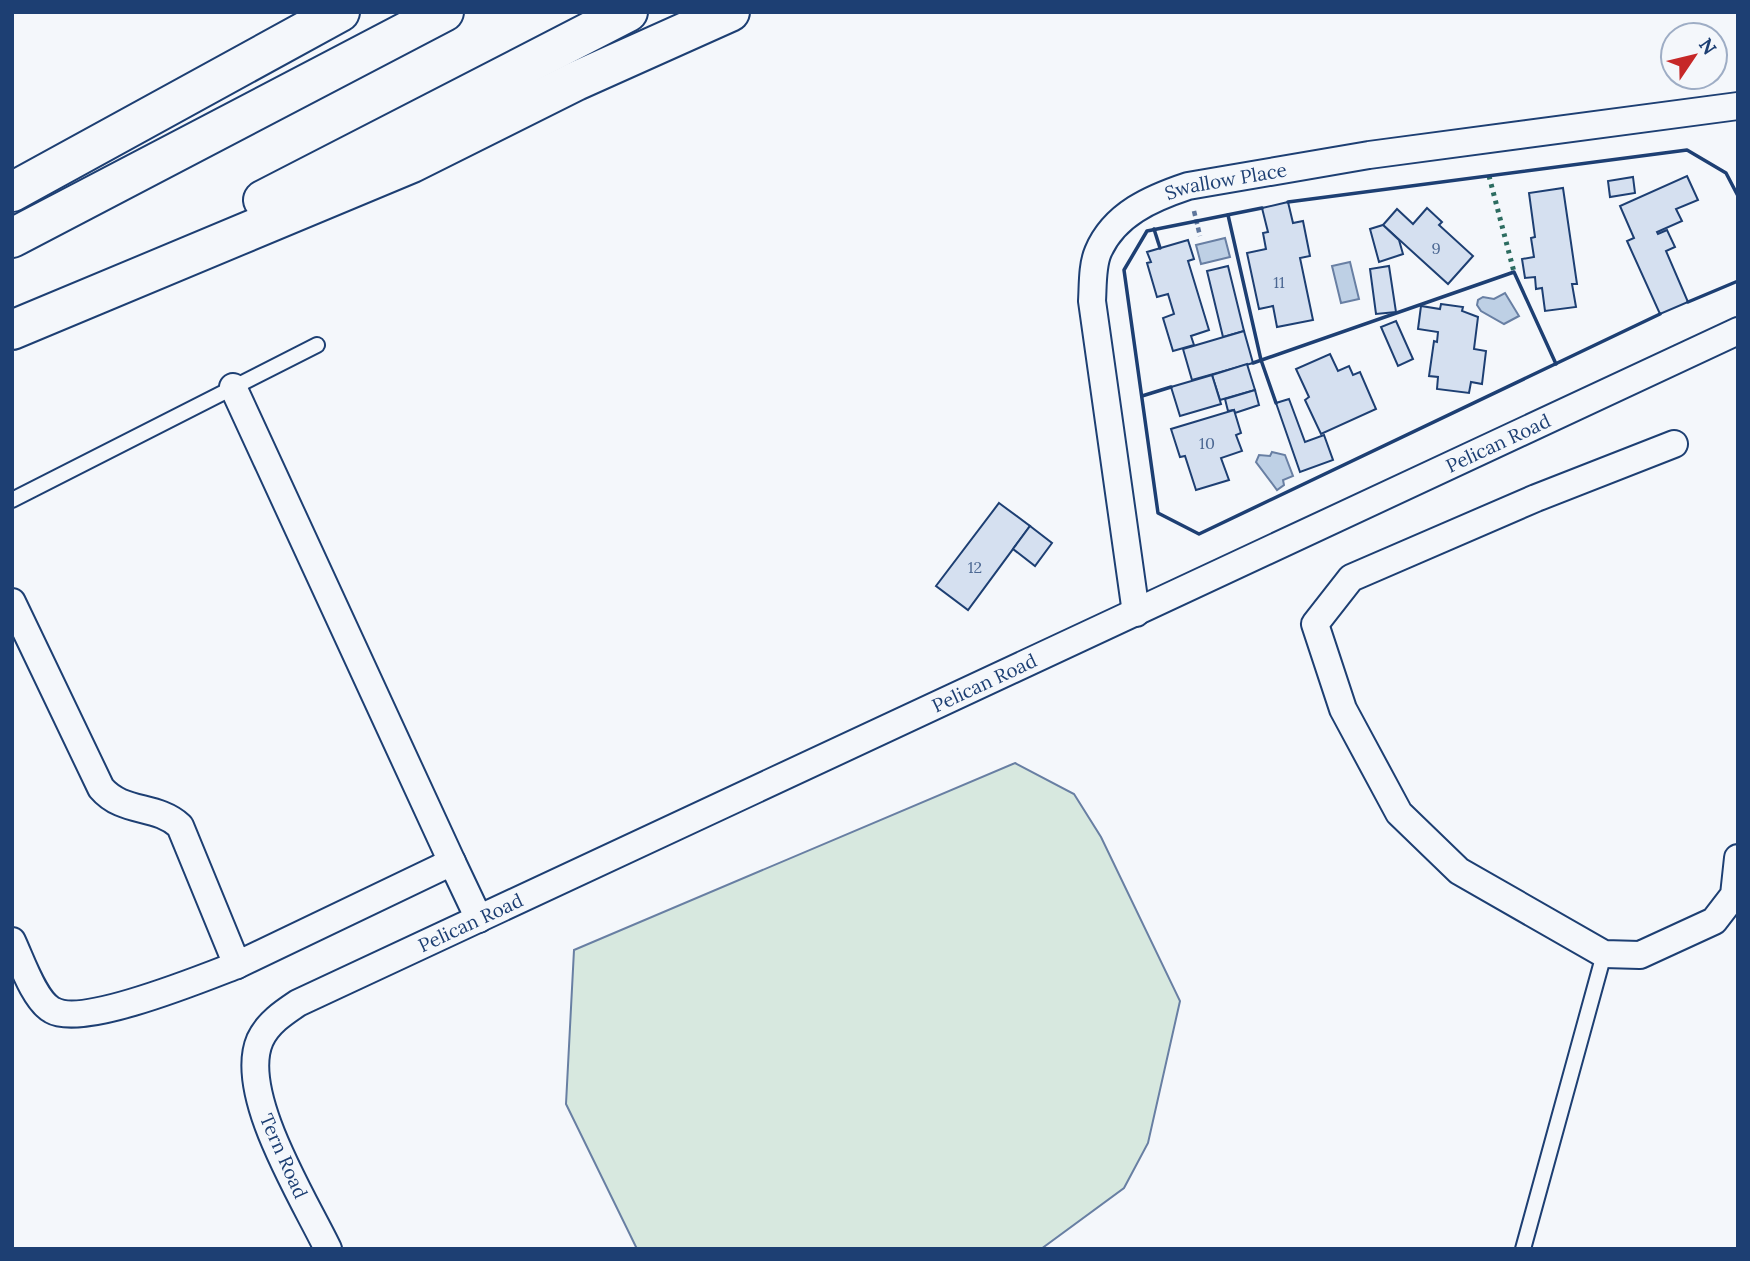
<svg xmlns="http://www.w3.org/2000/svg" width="1750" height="1261" font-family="Lora,serif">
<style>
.green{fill:#d7e8df;stroke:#687fa3;stroke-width:2}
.water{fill:#bed0e5;stroke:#687fa3;stroke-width:2}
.building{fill:#d5e0f0;stroke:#1d3f73;stroke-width:2}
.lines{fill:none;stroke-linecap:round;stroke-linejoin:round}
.service-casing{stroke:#1d3f73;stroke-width:18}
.minor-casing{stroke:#1d3f73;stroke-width:30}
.motorway-casing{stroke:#1d3f73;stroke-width:42}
.path{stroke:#5e769c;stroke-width:4.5;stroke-dasharray:5 3.5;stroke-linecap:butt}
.service{stroke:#f4f7fb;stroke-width:14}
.minor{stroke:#f4f7fb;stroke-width:26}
.motorway{stroke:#f4f7fb;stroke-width:38}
.hedge{stroke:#2c6c60;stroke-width:5;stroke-dasharray:3.5 5;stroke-linecap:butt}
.wall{stroke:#1d3f73;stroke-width:3.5}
.labels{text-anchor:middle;stroke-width:5;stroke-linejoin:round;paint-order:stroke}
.number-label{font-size:16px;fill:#4b6792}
.street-label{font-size:19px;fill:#1d3f73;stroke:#f4f7fb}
</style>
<rect width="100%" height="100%" fill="#f4f7fb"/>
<polygon class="green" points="1015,763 1074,794 1101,837 1180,1001 1148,1143 1124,1188 1041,1249 637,1249 566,1104 574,950"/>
<g class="water">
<polygon points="1225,238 1230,257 1201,264 1196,245"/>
<polygon points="1350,262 1359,299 1341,303 1332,266"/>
<polygon points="1505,293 1519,316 1504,324 1481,311 1477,305 1478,300 1483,297 1494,299"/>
<polygon points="1272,452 1285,455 1293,476 1283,480 1284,485 1277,490 1256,462 1259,455 1270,456"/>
</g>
<g class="building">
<polygon points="1687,176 1698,200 1676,209 1682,221 1657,232 1658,234 1667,230 1675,247 1666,251 1688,302 1660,314 1627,241 1634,238 1620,206"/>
<polygon points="1633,177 1635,193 1610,197 1608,181"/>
<polygon points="1563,188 1577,284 1572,284 1576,307 1545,311 1542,288 1536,289 1535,277 1525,278 1522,259 1534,257 1531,238 1535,237 1529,193"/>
<polygon points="1288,202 1293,223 1303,221 1310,256 1300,258 1313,320 1277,327 1273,306 1259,309 1247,253 1266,249 1263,233 1268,232 1262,208"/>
<polygon points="1427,208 1442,222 1439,225 1473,256 1448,284 1383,225 1397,209 1413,224"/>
<polygon points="1383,225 1399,240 1403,254 1379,262 1370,229"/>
<polygon points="1188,240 1194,259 1188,261 1209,330 1191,336 1194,345 1173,351 1163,318 1174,314 1168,294 1157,297 1147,263 1151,262 1147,252"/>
<polygon points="1228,266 1244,331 1223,337 1207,271"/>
<polygon points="1389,266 1396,312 1376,314 1370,269"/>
<polygon points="1441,304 1463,307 1462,311 1478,317 1474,349 1486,351 1482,384 1471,382 1469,393 1437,389 1438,377 1429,376 1434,341 1437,342 1438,332 1418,329 1421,306 1440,309"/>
<polygon points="1396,321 1413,359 1398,366 1381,327"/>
<polygon points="1244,331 1253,363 1192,380 1183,349"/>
<polygon points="1330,354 1338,371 1349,366 1353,375 1360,372 1376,409 1321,434 1305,400 1309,397 1296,369"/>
<polygon points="1247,364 1255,390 1220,400 1212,375"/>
<polygon points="1212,375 1221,404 1180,416 1171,387"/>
<polygon points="1255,390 1259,405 1235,413 1234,410 1228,411 1225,399"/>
<polygon points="1289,399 1305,442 1324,435 1333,460 1300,472 1276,403"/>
<polygon points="1234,410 1241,433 1236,435 1242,451 1221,458 1229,480 1196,490 1185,456 1180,457 1171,429"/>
<polygon points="999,503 1030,526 968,610 936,586"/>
<polygon points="1030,526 1052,543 1035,566 1013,549"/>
</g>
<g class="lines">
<g class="service-casing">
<g id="service">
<polyline points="12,500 317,345"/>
<polyline points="1523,1249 1604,954"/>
</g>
</g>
<g class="minor-casing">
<g id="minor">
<polyline points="233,387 452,862"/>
<polyline points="1674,444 1536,498 1351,578 1315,624 1343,709 1399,813 1459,871 1604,954 1640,955 1714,921 1734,895 1738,858"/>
<path d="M12 602 101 788C123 814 156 804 180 826L237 965 452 862 479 919"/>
<path id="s1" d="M1136 613 1092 301C1093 286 1092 266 1098 252 1114 214 1152 198 1188 186L1369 155 1738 106"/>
<path d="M12 941C21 960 34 1000 52 1010 82 1028 203 978 237 965"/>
<path id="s2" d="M328 1249C304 1199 237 1093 260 1040 268 1023 283 1013 298 1003L1738 331"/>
</g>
</g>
<g class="motorway-casing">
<g id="motorway">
<polyline points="12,192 340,12"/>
<polyline points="263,200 628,12"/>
<polyline points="12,238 444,12"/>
<polyline points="12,330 412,163 576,81 730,12"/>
</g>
</g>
<polyline class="path" points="1194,211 1200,236"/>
<use href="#service" class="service"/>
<use href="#minor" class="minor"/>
<use href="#motorway" class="motorway"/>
<polyline class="hedge" points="1489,176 1514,272"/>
<g class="wall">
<polyline points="1288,202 1687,150 1726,173 1738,196"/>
<polyline points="1262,208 1147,231 1124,270 1158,513 1199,534 1660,314"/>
<polyline points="1228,215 1261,360 1276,403"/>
<polyline points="1154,229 1160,248"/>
<polyline points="1688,302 1738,281"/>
<polyline points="1253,363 1514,272 1556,364"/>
<polyline points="1142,396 1171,387"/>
</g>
</g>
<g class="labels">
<g class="number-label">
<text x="1436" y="254">9</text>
<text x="1279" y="288">11</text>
<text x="1207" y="449">10</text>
<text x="975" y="573">12</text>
</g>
<g class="street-label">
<text dy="7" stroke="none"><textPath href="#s1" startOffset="518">Swallow Place</textPath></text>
<text dy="7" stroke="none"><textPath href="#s2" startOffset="1603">Pelican Road</textPath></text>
<text dy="7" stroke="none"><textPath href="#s2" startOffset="1036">Pelican Road</textPath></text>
<text dy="7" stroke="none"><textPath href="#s2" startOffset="469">Pelican Road</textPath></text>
<text transform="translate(284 1156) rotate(66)" y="7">Tern Road</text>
</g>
</g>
<rect width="1750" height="1261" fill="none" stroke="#1d3f73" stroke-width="28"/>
<g transform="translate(1694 56) rotate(55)"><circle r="33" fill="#f4f7fb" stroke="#9eadc5" stroke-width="2"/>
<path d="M0-5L12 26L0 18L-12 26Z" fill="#c62828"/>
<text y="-10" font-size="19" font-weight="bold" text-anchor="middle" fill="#1d3f73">N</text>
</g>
</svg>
